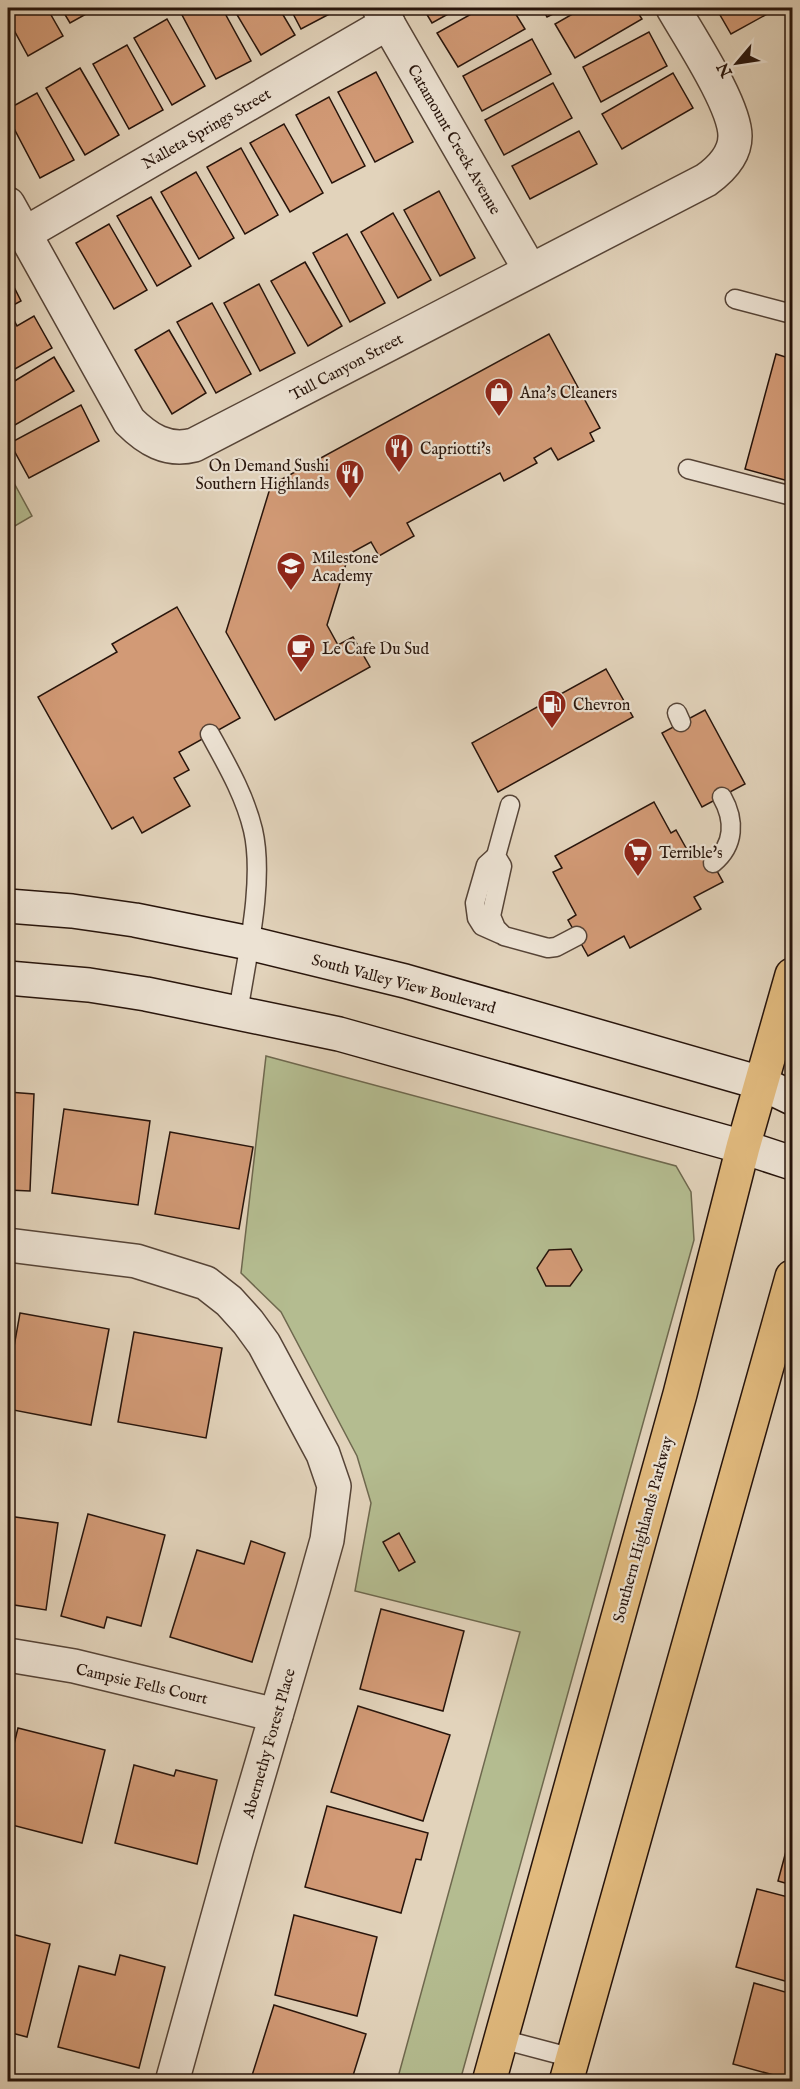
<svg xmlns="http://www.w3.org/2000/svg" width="800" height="2089" font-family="'IM FELL English',serif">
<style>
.green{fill:#b4bc90;stroke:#6e684e;stroke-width:1.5}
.building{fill:#d29a76;stroke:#27140b;stroke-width:1.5}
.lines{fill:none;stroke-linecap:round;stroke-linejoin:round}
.service-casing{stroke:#564437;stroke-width:21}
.minor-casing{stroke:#564437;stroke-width:36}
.secondary-casing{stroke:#27140b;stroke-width:36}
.primary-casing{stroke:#27140b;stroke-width:36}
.service{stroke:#ece2d3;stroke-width:18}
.minor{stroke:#ece2d3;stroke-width:33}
.secondary{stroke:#ece2d3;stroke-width:33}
.primary{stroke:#e1ba7e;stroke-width:33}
.labels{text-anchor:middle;stroke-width:4.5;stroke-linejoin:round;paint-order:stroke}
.street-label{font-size:16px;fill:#27140b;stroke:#ece2d3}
.poi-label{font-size:16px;fill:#27140b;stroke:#ece2d3;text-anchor:start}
</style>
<rect width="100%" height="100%" fill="#e2d3bb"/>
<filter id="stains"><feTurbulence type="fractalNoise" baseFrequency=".00333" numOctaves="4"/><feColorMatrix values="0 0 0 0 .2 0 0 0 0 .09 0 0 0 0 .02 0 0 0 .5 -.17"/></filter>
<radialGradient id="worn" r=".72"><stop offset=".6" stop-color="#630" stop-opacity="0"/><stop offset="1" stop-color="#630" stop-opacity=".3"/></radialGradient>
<g class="green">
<polygon points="8,472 32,516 8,530"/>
<polygon points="266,1056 676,1166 691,1192 694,1240 460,2081 397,2081 520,1632 355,1591 371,1503 357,1456 281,1312 241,1273"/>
</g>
<g class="building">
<polygon points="8,8 47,8 63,36 28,56 8,19"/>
<polygon points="61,8 97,8 70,23"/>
<polygon points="191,8 222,8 251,61 216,79 181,13"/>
<polygon points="233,8 279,8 295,35 261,55"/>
<polygon points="290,8 335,8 337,10 301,29"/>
<polygon points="423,8 459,8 432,23"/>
<polygon points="482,8 512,8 525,29 458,67 437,33"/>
<polygon points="542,8 565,8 547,17"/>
<polygon points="583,8 635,8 642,19 575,58 555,24"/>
<polygon points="716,8 778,8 731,34"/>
<polygon points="167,19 205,86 172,105 134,38"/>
<polygon points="649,32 667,66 601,102 583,67"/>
<polygon points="532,39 551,74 482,111 463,76"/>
<polygon points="127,45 163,110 129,129 93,64"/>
<polygon points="80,68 119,135 85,155 46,88"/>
<polygon points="376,72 413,142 375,162 338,92"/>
<polygon points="673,73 693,108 622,149 602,114"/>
<polygon points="553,83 572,118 504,155 485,120"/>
<polygon points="37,93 74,160 40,178 8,117 8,109"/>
<polygon points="329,97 365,166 332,183 296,115"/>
<polygon points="284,124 323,193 290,212 250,143"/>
<polygon points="579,131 597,164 530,199 512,166"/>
<polygon points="241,148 278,215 245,234 207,167"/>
<polygon points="196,172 234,238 199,259 161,192"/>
<polygon points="439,191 475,258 440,276 404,210"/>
<polygon points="151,197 191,266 157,286 117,216"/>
<polygon points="393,213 431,280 398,298 361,232"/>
<polygon points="109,224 147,290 114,309 76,243"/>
<polygon points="347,234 385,303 350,322 313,253"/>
<polygon points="305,262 342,326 308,346 271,281"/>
<polygon points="8,275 21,301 8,308"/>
<polygon points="259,284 295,353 260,371 224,303"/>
<polygon points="212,303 251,374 216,393 177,322"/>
<polygon points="34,316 52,348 8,373 8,324 14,320 17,326"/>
<polygon points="169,330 206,393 172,414 135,350"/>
<polygon points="549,334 600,428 590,433 594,441 558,460 551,448 534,458 537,463 504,481 500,473 407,523 414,536 379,556 371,542 349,554 327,625 338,645 353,637 370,667 275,720 226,632 271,485"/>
<polygon points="776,354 792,359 792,482 745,469"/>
<polygon points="54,357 74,391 8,429 8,385"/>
<polygon points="81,405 99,441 29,478 10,443"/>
<polygon points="177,607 240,718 179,752 189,770 174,778 190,806 142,833 133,817 112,829 38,697 117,652 112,644"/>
<polygon points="606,669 633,717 498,792 472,743"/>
<polygon points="705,710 745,784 702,807 662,733"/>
<polygon points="654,802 671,833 676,830 690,855 704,847 723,882 694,897 701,909 630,948 624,936 588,956 568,920 576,915 553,872 562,868 555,856"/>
<polygon points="8,1092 34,1094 30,1191 8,1190"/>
<polygon points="64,1109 150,1121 138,1205 52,1193"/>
<polygon points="170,1132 253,1147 239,1229 155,1214"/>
<polygon points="571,1249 582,1270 570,1286 546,1286 537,1268 549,1250"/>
<polygon points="20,1313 109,1329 91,1425 8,1409 8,1380"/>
<polygon points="134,1332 222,1348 206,1438 118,1422"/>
<polygon points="88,1514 165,1535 141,1626 107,1617 104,1628 61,1616"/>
<polygon points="8,1516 58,1523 46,1610 8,1604"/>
<polygon points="399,1533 415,1562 399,1571 383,1542"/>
<polygon points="251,1541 285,1553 252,1662 170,1637 197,1550 244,1564"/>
<polygon points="381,1609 464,1631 443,1711 360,1689"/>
<polygon points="358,1706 450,1735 423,1821 331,1792"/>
<polygon points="18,1728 105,1750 82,1843 8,1824 8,1768"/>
<polygon points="134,1765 174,1776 176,1770 217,1780 197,1864 115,1843"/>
<polygon points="327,1806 428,1833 421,1860 416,1859 401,1913 305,1887"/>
<polygon points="792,1829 792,1885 778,1881"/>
<polygon points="757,1889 792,1898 792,1983 736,1967"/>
<polygon points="294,1915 377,1937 357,2016 275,1995"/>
<polygon points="8,1933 50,1944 27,2037 8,2032"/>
<polygon points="120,1955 165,1967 139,2068 58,2047 79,1966 115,1975"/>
<polygon points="754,1983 792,1994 792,2080 733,2064"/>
<polygon points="274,2005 366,2034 351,2082 250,2082"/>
<polygon points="729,2076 748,2082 727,2082"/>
</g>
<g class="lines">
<g class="service-casing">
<g id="service">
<polyline points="735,299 792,314"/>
<polyline points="688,469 792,496"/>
<polyline points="677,713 681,722"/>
<path d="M210 734C227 765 245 796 253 830 265 882 246 960 238 1013"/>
<polyline points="510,805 496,856 502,866 491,916 496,928 504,936 548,948 556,947 577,936"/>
<polyline points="496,856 486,865 475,903 477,918 482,926 500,934"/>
<path d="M713 863C735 845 735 820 722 797"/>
<polyline points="501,2039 573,2058"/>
</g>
</g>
<g class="minor-casing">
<g id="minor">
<polyline points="379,8 530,270"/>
<path d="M8 204 129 421C147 439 167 452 194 445L706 180C720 170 735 155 735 136 735 105 689 36 673 8"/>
<polyline points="24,234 388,23"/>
<polyline points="8,1245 136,1261 206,1283 229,1301 248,1322 264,1344 323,1454 334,1486 327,1540 313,1590 237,1848 172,2082"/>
<polyline points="8,1655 74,1666 276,1715"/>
</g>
</g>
<g class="secondary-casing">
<g id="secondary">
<polyline points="8,906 72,911 135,920 249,943 405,981 761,1083 792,1098"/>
<polyline points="8,978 89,985 146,994 339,1034 743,1147 792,1163"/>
</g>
</g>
<g class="primary-casing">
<g id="primary">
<polyline points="489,2082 680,1394 743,1147 792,975"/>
<polyline points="566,2082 792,1277"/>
</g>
</g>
<use href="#service" class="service"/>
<use href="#minor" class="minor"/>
<use href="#secondary" class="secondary"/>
<use href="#primary" class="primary"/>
</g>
<defs>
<g id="shop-pin" transform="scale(1.5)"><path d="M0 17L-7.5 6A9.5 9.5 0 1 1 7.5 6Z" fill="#8f2418" stroke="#ece2d3"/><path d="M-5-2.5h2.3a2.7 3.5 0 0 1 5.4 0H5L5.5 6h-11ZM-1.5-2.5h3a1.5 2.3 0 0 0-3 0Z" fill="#fff"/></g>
<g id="restaurant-pin" transform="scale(1.5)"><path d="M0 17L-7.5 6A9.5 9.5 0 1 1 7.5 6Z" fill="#8f2418" stroke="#ece2d3"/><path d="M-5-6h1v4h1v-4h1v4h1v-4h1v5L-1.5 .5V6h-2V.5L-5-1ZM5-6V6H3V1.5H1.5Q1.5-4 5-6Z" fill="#fff"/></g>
<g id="school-pin" transform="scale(1.5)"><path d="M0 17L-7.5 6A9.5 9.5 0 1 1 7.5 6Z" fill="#8f2418" stroke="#ece2d3"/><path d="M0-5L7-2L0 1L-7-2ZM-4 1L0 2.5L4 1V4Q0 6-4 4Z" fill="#fff"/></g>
<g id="cafe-pin" transform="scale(1.5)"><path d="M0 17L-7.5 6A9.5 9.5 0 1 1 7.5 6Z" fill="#8f2418" stroke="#ece2d3"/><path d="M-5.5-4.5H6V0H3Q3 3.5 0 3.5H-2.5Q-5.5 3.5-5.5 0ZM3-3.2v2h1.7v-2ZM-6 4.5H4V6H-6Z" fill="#fff"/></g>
<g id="fuel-pin" transform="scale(1.5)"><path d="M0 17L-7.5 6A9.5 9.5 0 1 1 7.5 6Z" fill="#8f2418" stroke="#ece2d3"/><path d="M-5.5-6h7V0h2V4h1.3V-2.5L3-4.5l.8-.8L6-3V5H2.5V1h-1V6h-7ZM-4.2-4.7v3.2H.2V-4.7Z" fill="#fff"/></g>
<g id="supermarket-pin" transform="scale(1.5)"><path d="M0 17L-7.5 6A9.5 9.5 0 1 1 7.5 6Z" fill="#8f2418" stroke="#ece2d3"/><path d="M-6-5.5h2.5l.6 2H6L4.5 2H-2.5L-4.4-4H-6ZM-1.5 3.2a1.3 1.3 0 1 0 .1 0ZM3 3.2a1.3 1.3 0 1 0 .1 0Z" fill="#fff"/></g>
</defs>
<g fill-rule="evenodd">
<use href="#shop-pin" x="499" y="392"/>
<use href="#restaurant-pin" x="399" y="448"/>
<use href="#restaurant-pin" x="350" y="474"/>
<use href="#school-pin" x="291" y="566"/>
<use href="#cafe-pin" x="301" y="648"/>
<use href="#fuel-pin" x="552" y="704"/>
<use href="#supermarket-pin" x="638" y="852"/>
</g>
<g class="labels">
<g class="street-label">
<text transform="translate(206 128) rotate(-30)" y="6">Nalleta Springs Street</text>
<text transform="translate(455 139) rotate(60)" y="6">Catamount Creek Avenue</text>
<text transform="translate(346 366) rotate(-28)" y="6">Tull Canyon Street</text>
<text transform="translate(404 983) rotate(15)" y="6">South Valley View Boulevard</text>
<text transform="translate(642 1529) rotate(-75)" y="6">Southern Highlands Parkway</text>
<text transform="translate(142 1683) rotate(13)" y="6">Campsie Fells Court</text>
<text transform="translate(268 1743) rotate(-74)" y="6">Abernethy Forest Place</text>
</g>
<g class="poi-label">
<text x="520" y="398">Ana's Cleaners</text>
<text x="420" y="454">Capriotti's</text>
<text x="329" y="471" text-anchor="end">On Demand Sushi<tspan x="329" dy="18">Southern Highlands</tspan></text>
<text x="312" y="563">Milestone<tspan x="312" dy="18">Academy</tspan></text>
<text x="322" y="654">Le Cafe Du Sud</text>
<text x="573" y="710">Chevron</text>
<text x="659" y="858">Terrible's</text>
</g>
</g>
<rect width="800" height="2089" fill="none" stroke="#e2d3bb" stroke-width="30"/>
<rect x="9" y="9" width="782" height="2071" fill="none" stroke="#27140b" stroke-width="3"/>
<rect x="15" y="15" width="770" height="2059" fill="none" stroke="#27140b" stroke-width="1.5"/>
<g transform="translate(737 63) rotate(241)" stroke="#ece2d3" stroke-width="4.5" paint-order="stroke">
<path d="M0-4.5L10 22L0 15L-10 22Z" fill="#27140b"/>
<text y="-9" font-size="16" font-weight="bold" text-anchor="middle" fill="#27140b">N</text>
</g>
<rect width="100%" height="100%" filter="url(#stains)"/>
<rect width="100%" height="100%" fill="url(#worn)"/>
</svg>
